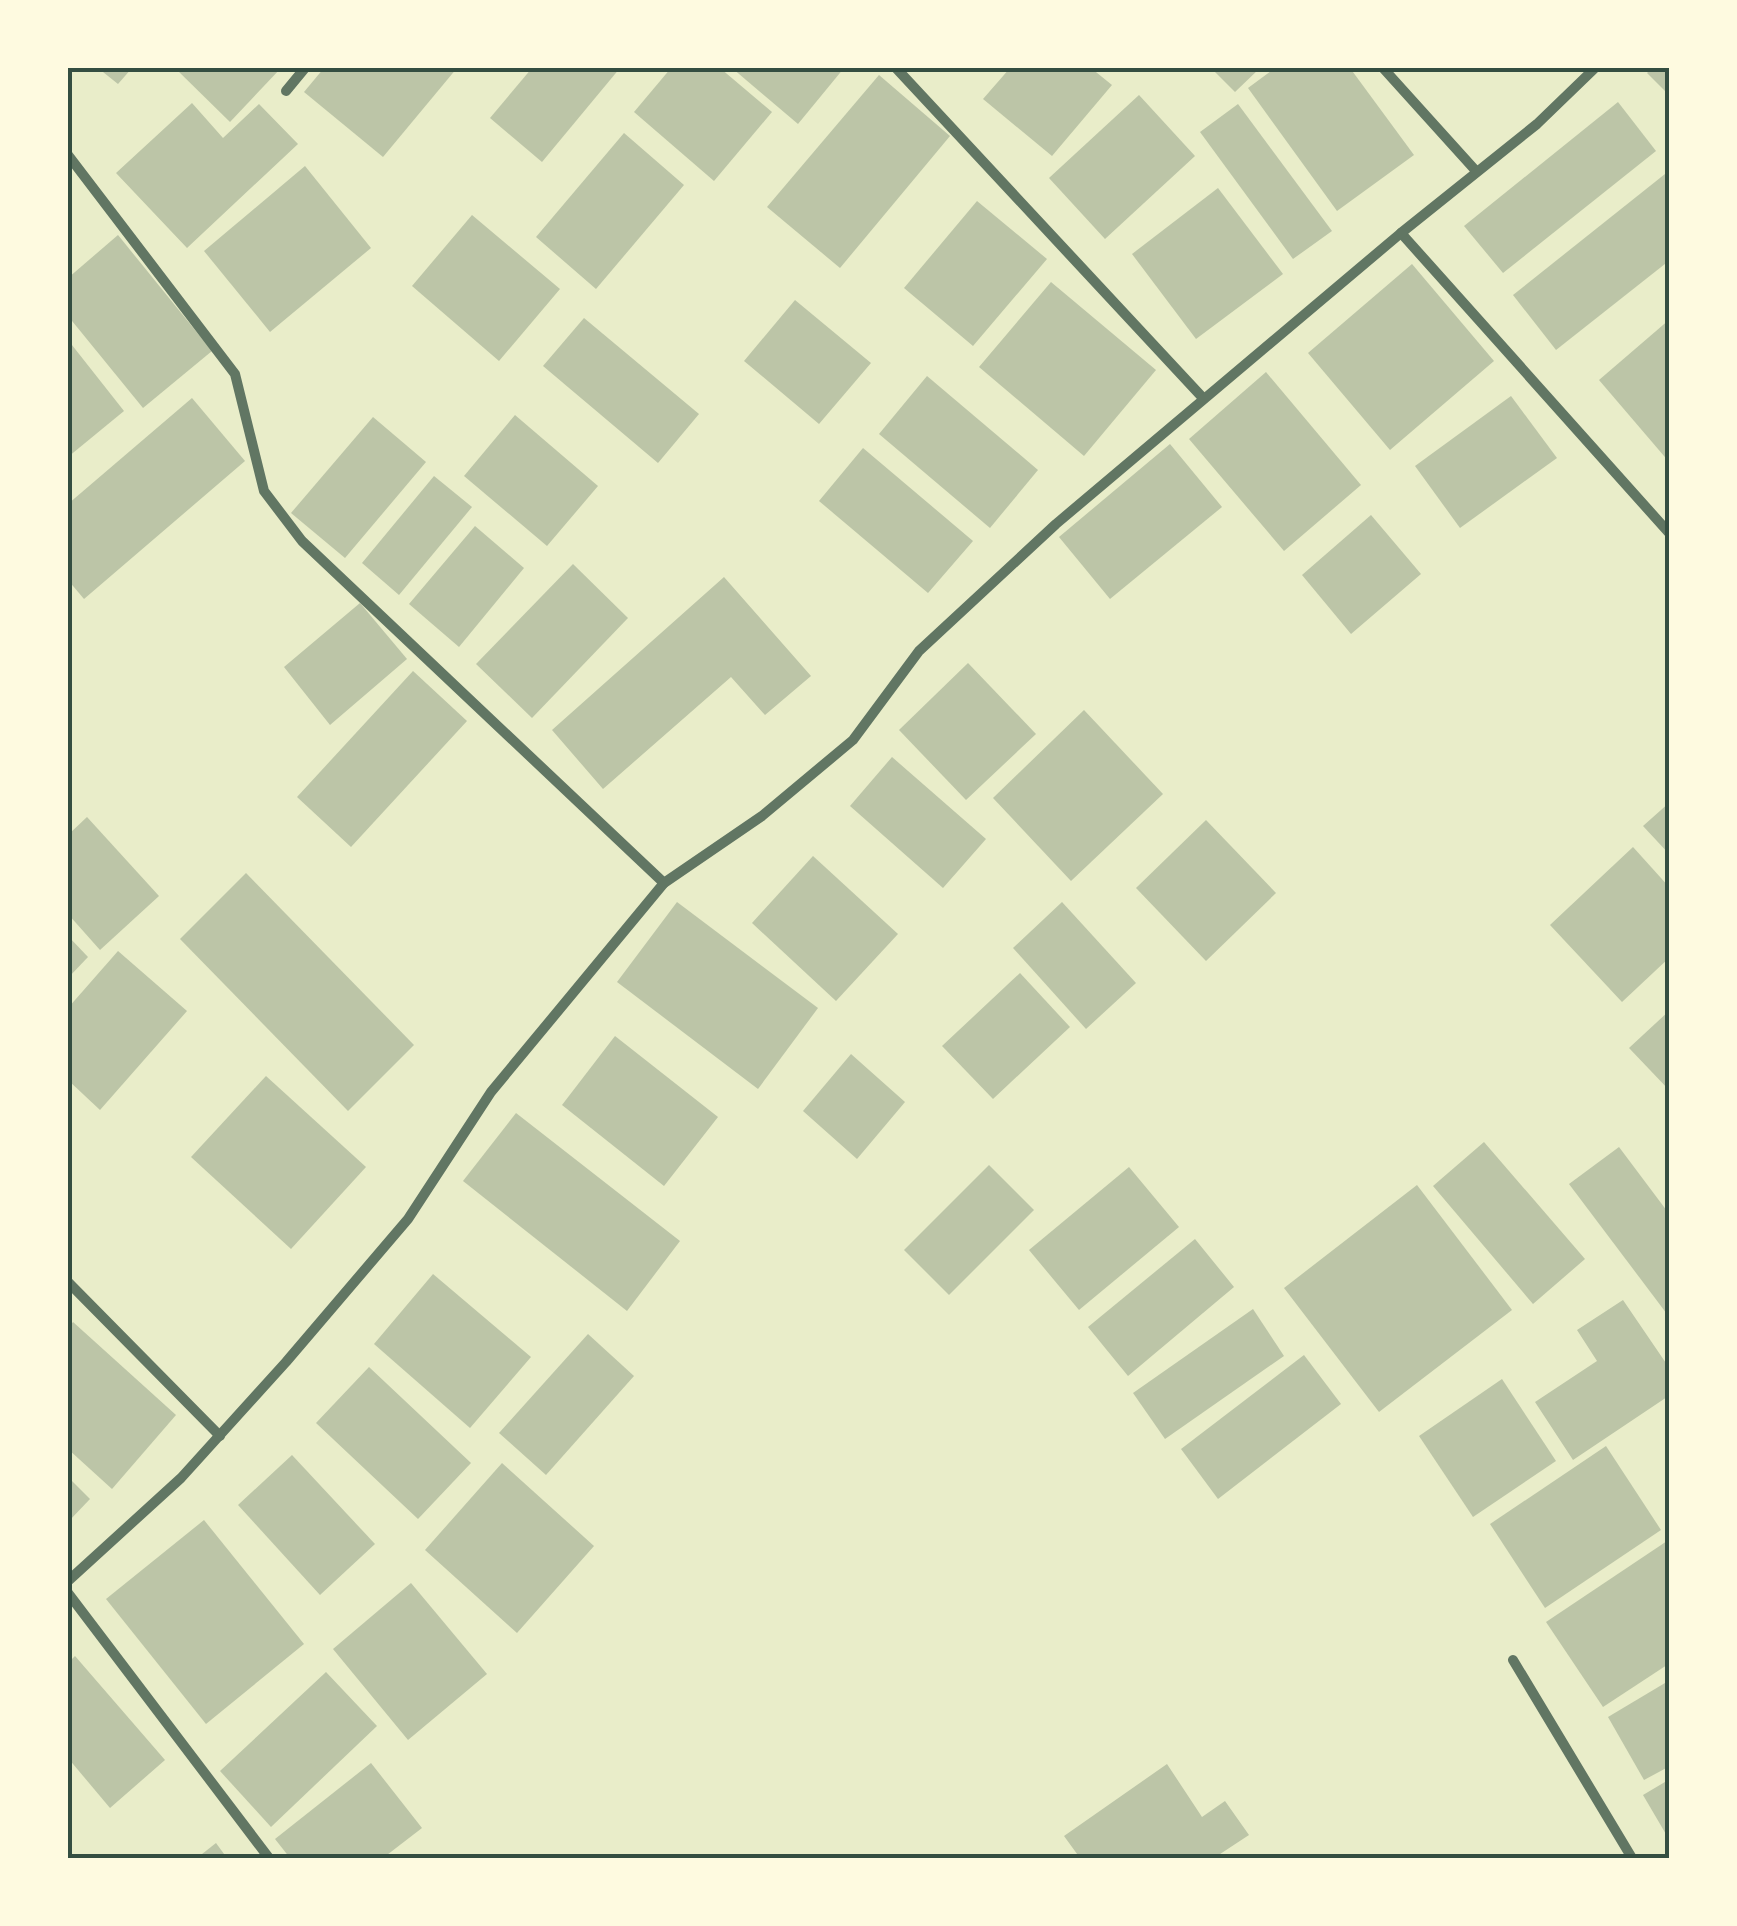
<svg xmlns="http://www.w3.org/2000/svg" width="1737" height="1926" font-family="Karla,sans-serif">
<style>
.building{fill:#bcc5a7}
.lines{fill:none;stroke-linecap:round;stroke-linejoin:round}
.minor{stroke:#617663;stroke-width:10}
.neatline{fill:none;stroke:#344e41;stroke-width:4}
</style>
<rect width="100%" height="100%" fill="#e9edc9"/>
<g class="building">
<polygon points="98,68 132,68 118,84"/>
<polygon points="180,68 281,68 230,122 177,70"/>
<polygon points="324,68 457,68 383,157 304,92"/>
<polygon points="532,68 620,68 542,162 490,118"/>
<polygon points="671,68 720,68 772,112 714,181 634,112"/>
<polygon points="732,68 844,68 798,124"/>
<polygon points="1010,68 1091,68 1112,85 1052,156 983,99"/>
<polygon points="1211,68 1260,68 1235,92"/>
<polygon points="1275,68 1350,68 1414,155 1337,211 1248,88"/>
<polygon points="1652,68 1670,68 1670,96 1647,73"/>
<polygon points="879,75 950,136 840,268 767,207"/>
<polygon points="1139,95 1195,156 1105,239 1049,178"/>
<polygon points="1618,102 1656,151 1503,273 1464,226"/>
<polygon points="192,103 223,138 259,104 298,144 187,248 116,173"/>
<polygon points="1238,104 1332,231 1293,259 1200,132"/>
<polygon points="624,133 684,185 596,289 536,237"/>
<polygon points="305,166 371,248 270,332 204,251"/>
<polygon points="1670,170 1670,260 1556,350 1513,295"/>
<polygon points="1218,188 1283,274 1196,339 1132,254"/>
<polygon points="977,201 1047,259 973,346 904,288"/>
<polygon points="472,215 560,289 499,361 412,286"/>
<polygon points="118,235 212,351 143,408 68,316 68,278"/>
<polygon points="1412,264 1494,361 1390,450 1308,353"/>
<polygon points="1051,282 1156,370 1084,456 979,367"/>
<polygon points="795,300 871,363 819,424 744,361"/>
<polygon points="584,318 699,414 658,463 543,366"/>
<polygon points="1670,319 1670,463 1599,380"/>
<polygon points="68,340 124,411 68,457"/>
<polygon points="1266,372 1361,485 1284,551 1189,439"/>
<polygon points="927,376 1038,470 990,528 879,434"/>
<polygon points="1511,396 1557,458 1460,528 1415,466"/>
<polygon points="192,398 245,461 84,599 68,580 68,504"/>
<polygon points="515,415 598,486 547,546 464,476"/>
<polygon points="373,417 426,462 345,558 291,513"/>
<polygon points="1170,444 1222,507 1110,599 1059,537"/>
<polygon points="863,448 973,541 928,593 819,501"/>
<polygon points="434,476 472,507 399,595 362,563"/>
<polygon points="1371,515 1421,574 1351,634 1302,575"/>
<polygon points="475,526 524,568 459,647 409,604"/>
<polygon points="573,564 628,618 532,718 476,664"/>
<polygon points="724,577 811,676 765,715 731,677 603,789 552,730"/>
<polygon points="360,603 407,659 330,725 284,667"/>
<polygon points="968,663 1036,734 966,800 899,730"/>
<polygon points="413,671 467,721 351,847 297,797"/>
<polygon points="1084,710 1163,794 1071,881 993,798"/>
<polygon points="892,757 986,839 943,888 850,806"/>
<polygon points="1670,802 1670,855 1643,826"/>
<polygon points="87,817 159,896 100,950 68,914 68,835"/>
<polygon points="1206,820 1276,893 1206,961 1136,888"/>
<polygon points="1633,847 1670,888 1670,957 1622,1002 1550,925"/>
<polygon points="813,856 898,934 836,1001 752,923"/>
<polygon points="246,873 414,1045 348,1111 180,939"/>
<polygon points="677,902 818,1008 758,1089 617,982"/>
<polygon points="1062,902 1136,983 1086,1029 1013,948"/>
<polygon points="68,936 88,957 68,978"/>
<polygon points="118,951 187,1011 100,1110 68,1080 68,1008"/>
<polygon points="1020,973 1070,1027 993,1099 942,1046"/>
<polygon points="1670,1010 1670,1091 1629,1048"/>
<polygon points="615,1036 718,1117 664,1186 562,1105"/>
<polygon points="851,1054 905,1102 857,1159 803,1111"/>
<polygon points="266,1076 366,1167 291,1249 191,1157"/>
<polygon points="516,1113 680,1241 627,1311 463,1181"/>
<polygon points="1484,1142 1585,1259 1533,1304 1433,1186"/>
<polygon points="1619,1147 1670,1215 1670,1318 1569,1184"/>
<polygon points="989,1165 1034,1210 949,1295 904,1250"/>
<polygon points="1129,1167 1179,1227 1079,1310 1029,1250"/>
<polygon points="1417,1185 1512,1310 1379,1412 1284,1288"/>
<polygon points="1195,1239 1234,1287 1128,1376 1088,1327"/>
<polygon points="433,1274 531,1357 470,1428 374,1344"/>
<polygon points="1623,1300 1670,1369 1670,1395 1573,1460 1535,1402 1597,1361 1577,1330"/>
<polygon points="1253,1309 1284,1356 1165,1439 1133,1393"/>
<polygon points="73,1322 176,1415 112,1489 68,1449 68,1328"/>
<polygon points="588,1334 634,1376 546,1475 499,1433"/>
<polygon points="1304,1355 1341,1404 1218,1499 1181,1449"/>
<polygon points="369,1367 471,1463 418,1519 316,1423"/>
<polygon points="1502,1379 1556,1461 1473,1517 1419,1436"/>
<polygon points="1606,1446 1661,1530 1545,1608 1490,1524"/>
<polygon points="292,1455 375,1544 320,1595 238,1505"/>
<polygon points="502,1463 594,1546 517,1633 425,1550"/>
<polygon points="68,1477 90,1499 68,1522"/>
<polygon points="204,1520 304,1644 206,1724 106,1599"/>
<polygon points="1670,1539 1670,1663 1603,1707 1546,1622"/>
<polygon points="411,1583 487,1674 408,1740 333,1649"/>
<polygon points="75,1656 165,1760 110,1808 68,1758 68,1663"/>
<polygon points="326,1672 377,1726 271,1827 220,1771"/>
<polygon points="1670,1680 1670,1766 1644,1780 1608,1717"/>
<polygon points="371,1763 422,1828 383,1858 290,1858 275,1839"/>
<polygon points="1167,1764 1202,1817 1225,1801 1249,1835 1214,1858 1080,1858 1064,1836"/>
<polygon points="1670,1779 1670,1841 1643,1795"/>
<polygon points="216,1843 227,1858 197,1858"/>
</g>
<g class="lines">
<g class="minor">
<polyline points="896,68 1203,398"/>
<polyline points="1383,68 1476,171"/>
<polyline points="286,91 305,68"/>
<polyline points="68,155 235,374 264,491 302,541 664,883"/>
<polyline points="1401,233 1670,534"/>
<polyline points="68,1282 220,1436"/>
<polyline points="68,1581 181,1478 286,1362 408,1219 491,1092 664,883 762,816 853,740 919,651 1056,524 1401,233 1537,124 1595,68"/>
<polyline points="68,1593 269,1858"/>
<polyline points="1513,1660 1632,1858"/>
</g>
</g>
<rect width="1737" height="1926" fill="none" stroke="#fefae0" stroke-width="140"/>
<rect x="70" y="70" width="1597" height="1786" class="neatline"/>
</svg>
